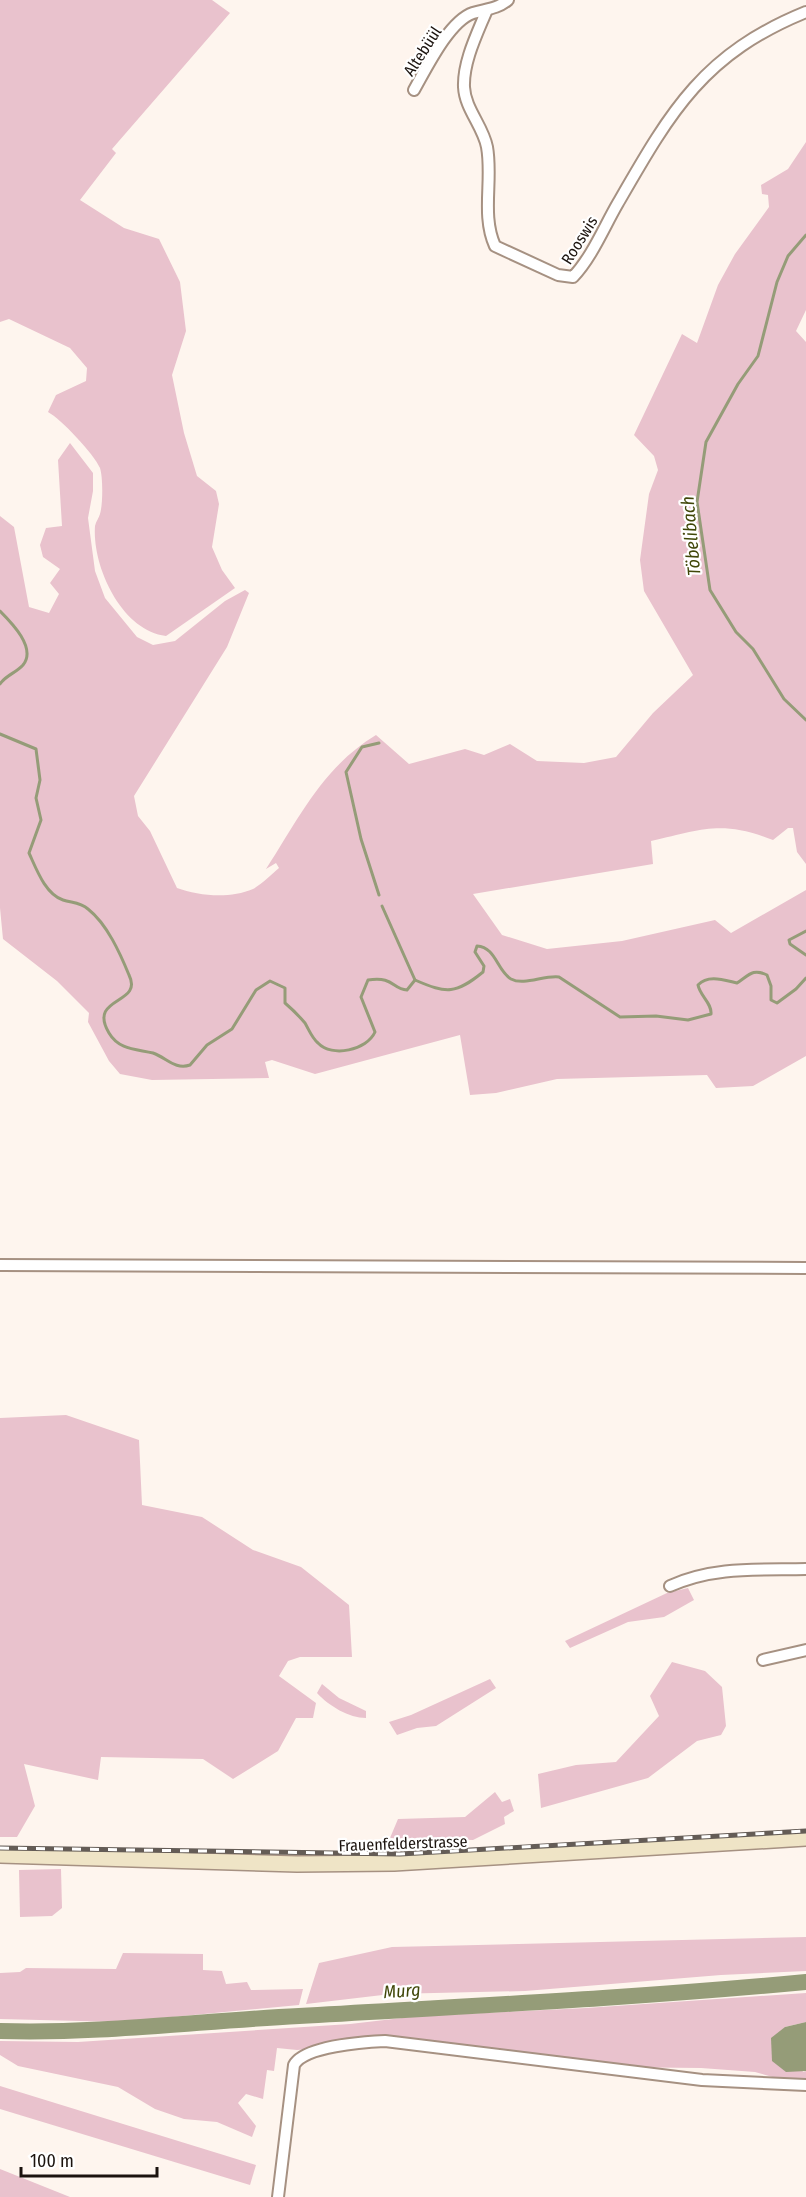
<svg xmlns="http://www.w3.org/2000/svg" width="806" height="2197" font-family="'Fira Sans Condensed',sans-serif">
<style>
.green{fill:#e9c2cd}
.water{fill:#959c78}
.lines{fill:none;stroke-linecap:round;stroke-linejoin:round}
.stream{stroke:#959c78;stroke-width:3}
.river{stroke:#959c78;stroke-width:16}
.street-casing{stroke:#a69182;stroke-width:14}
.secondary-casing{stroke:#a69182;stroke-width:18}
.street{stroke:#fff;stroke-width:10}
.secondary{stroke:#efe4c6;stroke-width:15}
.rail-casing{stroke:#645c56;stroke-width:5}
.rail{stroke:#fff;stroke-width:3;stroke-dasharray:9;stroke-linecap:butt}
.labels{text-anchor:middle;stroke-width:4.5;stroke-linejoin:round;paint-order:stroke}
.street-label{font-size:16px;fill:#1b130e;stroke:#fff}
.water-label{font-size:18px;font-style:italic;fill:#404709;stroke:#fff}
</style>
<rect width="100%" height="100%" fill="#fef5ee"/>
<g class="green">
<path d="M0 0H212L230 13 112 149 116 153 80 200 124 228 159 239 180 282 186 331 172 375 184 433 197 476 216 491 219 504 212 547 222 570 235 588 166 636C122 631 92 567 95 526 96 521 99 518 100 514 103 504 103 477 100 468 94 454 61 419 48 412L56 395 86 381 87 368 70 348 9 319 0 322Z"/>
<path d="M806 142V310L796 331 806 342V864L797 852 793 828H788L773 840C722 820 703 829 651 841L653 864 473 894 502 935 547 949 622 941 715 920 731 933 806 890V1056L753 1086 716 1088 707 1075 557 1079 496 1093 470 1095 460 1035 315 1074 272 1060 265 1062 269 1078 152 1080 120 1074 109 1061 88 1022 89 1013 57 981 3 939 0 908V516L14 527 29 607 49 613 59 594 50 583 60 569 43 557 40 545 46 528 62 526 58 460 70 443 93 473V491L88 518 95 571 105 598 137 637 153 645 175 641 225 601 245 590 249 593 227 647 134 796 138 816 150 831 177 888C199 896 230 899 253 889 262 884 271 875 279 868L276 863 266 869C299 818 323 767 376 735L409 764 465 749 484 755 510 744 537 761 584 763 616 757 653 713 693 675 644 591 640 560 649 494 658 470 654 456 634 435 682 334 697 343 718 285 735 254 769 207 768 195 762 194 761 185 788 169Z"/>
<polygon points="66,1415 139,1440 142,1505 202,1517 253,1550 301,1567 349,1605 352,1657 300,1657 288,1661 279,1676 316,1703 313,1718 296,1718 278,1751 233,1779 203,1759 101,1757 98,1780 24,1764 35,1806 17,1837 0,1837 0,1418"/>
<polygon points="688,1588 694,1600 664,1617 628,1622 570,1648 565,1641 667,1593"/>
<polygon points="672,1662 705,1671 722,1687 726,1726 721,1735 697,1741 648,1778 541,1808 538,1774 576,1765 616,1762 659,1716 650,1696"/>
<polygon points="490,1679 496,1688 436,1726 417,1728 397,1735 389,1722 411,1715"/>
<path d="M322 1684 339 1698 366 1711V1718C349 1718 329 1706 317 1693Z"/>
<polygon points="495,1792 502,1802 510,1799 514,1811 504,1817 505,1824 473,1840 390,1838 398,1819 465,1817"/>
<polygon points="61,1869 62,1908 52,1916 20,1917 19,1870"/>
<polygon points="806,1937 806,1971 721,1975 525,1991 391,1994 306,2004 319,1963 392,1947"/>
<polygon points="123,1953 203,1954 203,1970 222,1971 226,1984 247,1982 251,1990 303,1989 299,2005 120,2022 0,2019 0,1973 20,1972 26,1968 116,1969"/>
<polygon points="806,1993 806,2022 785,2027 803,2072 806,2071 806,2078 776,2078 755,2072 701,2068 605,2067 411,2040 297,2050 277,2048 274,2071 267,2070 263,2099 246,2094 238,2103 256,2126 252,2137 217,2122 184,2119 155,2109 118,2087 18,2066 0,2055 0,2041 78,2042 350,2024 419,2016 586,2008"/>
<polygon points="0,2086 256,2165 250,2185 0,2109"/>
<polygon points="0,2169 70,2197 0,2197"/>
</g>
<polygon class="water" points="806,2022 806,2071 786,2072 772,2061 771,2038 785,2027"/>
<g class="lines">
<g class="stream">
<polyline points="806,235 788,256 777,282 758,356 738,384 706,442 697,502 710,590 736,632 753,649 784,699 806,720"/>
<path d="M0 611C11 622 37 648 23 665 16 673 6 675 0 684"/>
<path d="M0 734 36 749 40 780 36 798 41 820 29 853C36 868 45 894 63 900 72 903 80 902 88 909 107 924 120 953 129 975 144 1005 87 996 109 1033 119 1050 136 1049 153 1053 167 1058 175 1070 190 1065L207 1045 232 1029 256 990 270 981 285 988V1003C292 1009 299 1016 305 1023 309 1030 312 1038 318 1043 332 1058 367 1050 375 1032L361 997 368 980C394 976 392 989 407 990L415 980C447 994 456 994 483 972L484 966 475 952 477 946C496 947 497 971 511 979 524 986 544 975 559 977L620 1017 656 1016 688 1020 711 1014C712 1003 700 996 698 985 708 974 724 980 737 983 749 975 753 968 767 975L771 986V1000L777 1003 796 989 806 978"/>
<polyline points="379,743 362,747 346,772 361,839 379,895"/>
<polyline points="382,906 415,980"/>
<polyline points="806,931 789,940 790,944 806,955"/>
</g>
<path class="river" d="M0 2031C100 2034 199 2021 299 2016 468 2006 637 1998 806 1982"/>
<g class="street-casing">
<g id="street">
<path d="M486 12C477 34 463 62 464 87 465 109 483 126 487 147 493 180 481 215 495 246L558 275 573 277C592 257 604 227 618 203 671 111 703 54 806 12"/>
<path d="M414 90C426 69 449 21 473 13 486 9 497 9 508 0"/>
<polyline points="0,1265 806,1268"/>
<path d="M670 1586C714 1566 759 1570 806 1569"/>
<polyline points="763,1660 806,1650"/>
<path d="M278 2197 294 2065C304 2046 364 2042 385 2041L702 2080 806 2085"/>
</g>
</g>
<g class="secondary-casing">
<polyline id="secondary" points="0,1855 297,1864 394,1863 806,1838"/>
</g>
<use href="#street" class="street"/>
<use href="#secondary" class="secondary"/>
<g class="rail-casing">
<polyline id="rail" points="0,1848 400,1854 806,1831"/>
</g>
<use href="#rail" class="rail"/>
</g>
<g class="labels">
<g class="street-label">
<text transform="translate(422 51) rotate(-57)" y="6">Altebüül</text>
<text transform="translate(579 240) rotate(-58)" y="6">Rooswis</text>
<text transform="translate(403 1843) rotate(-2)" y="6">Frauenfelderstrasse</text>
</g>
<g class="water-label">
<text transform="translate(691 536) rotate(-95)" y="6">Töbelibach</text>
<text transform="translate(402 1991) rotate(-4)" y="6">Murg</text>
</g>
</g>
<path d="M21 2167v9h136v-9" fill="none" stroke="#1b130e" stroke-width="3"/>
<text x="30" y="2167" font-size="18" fill="#1b130e" stroke="#ffffff" stroke-width="4.5" paint-order="stroke">100 m</text>
</svg>
